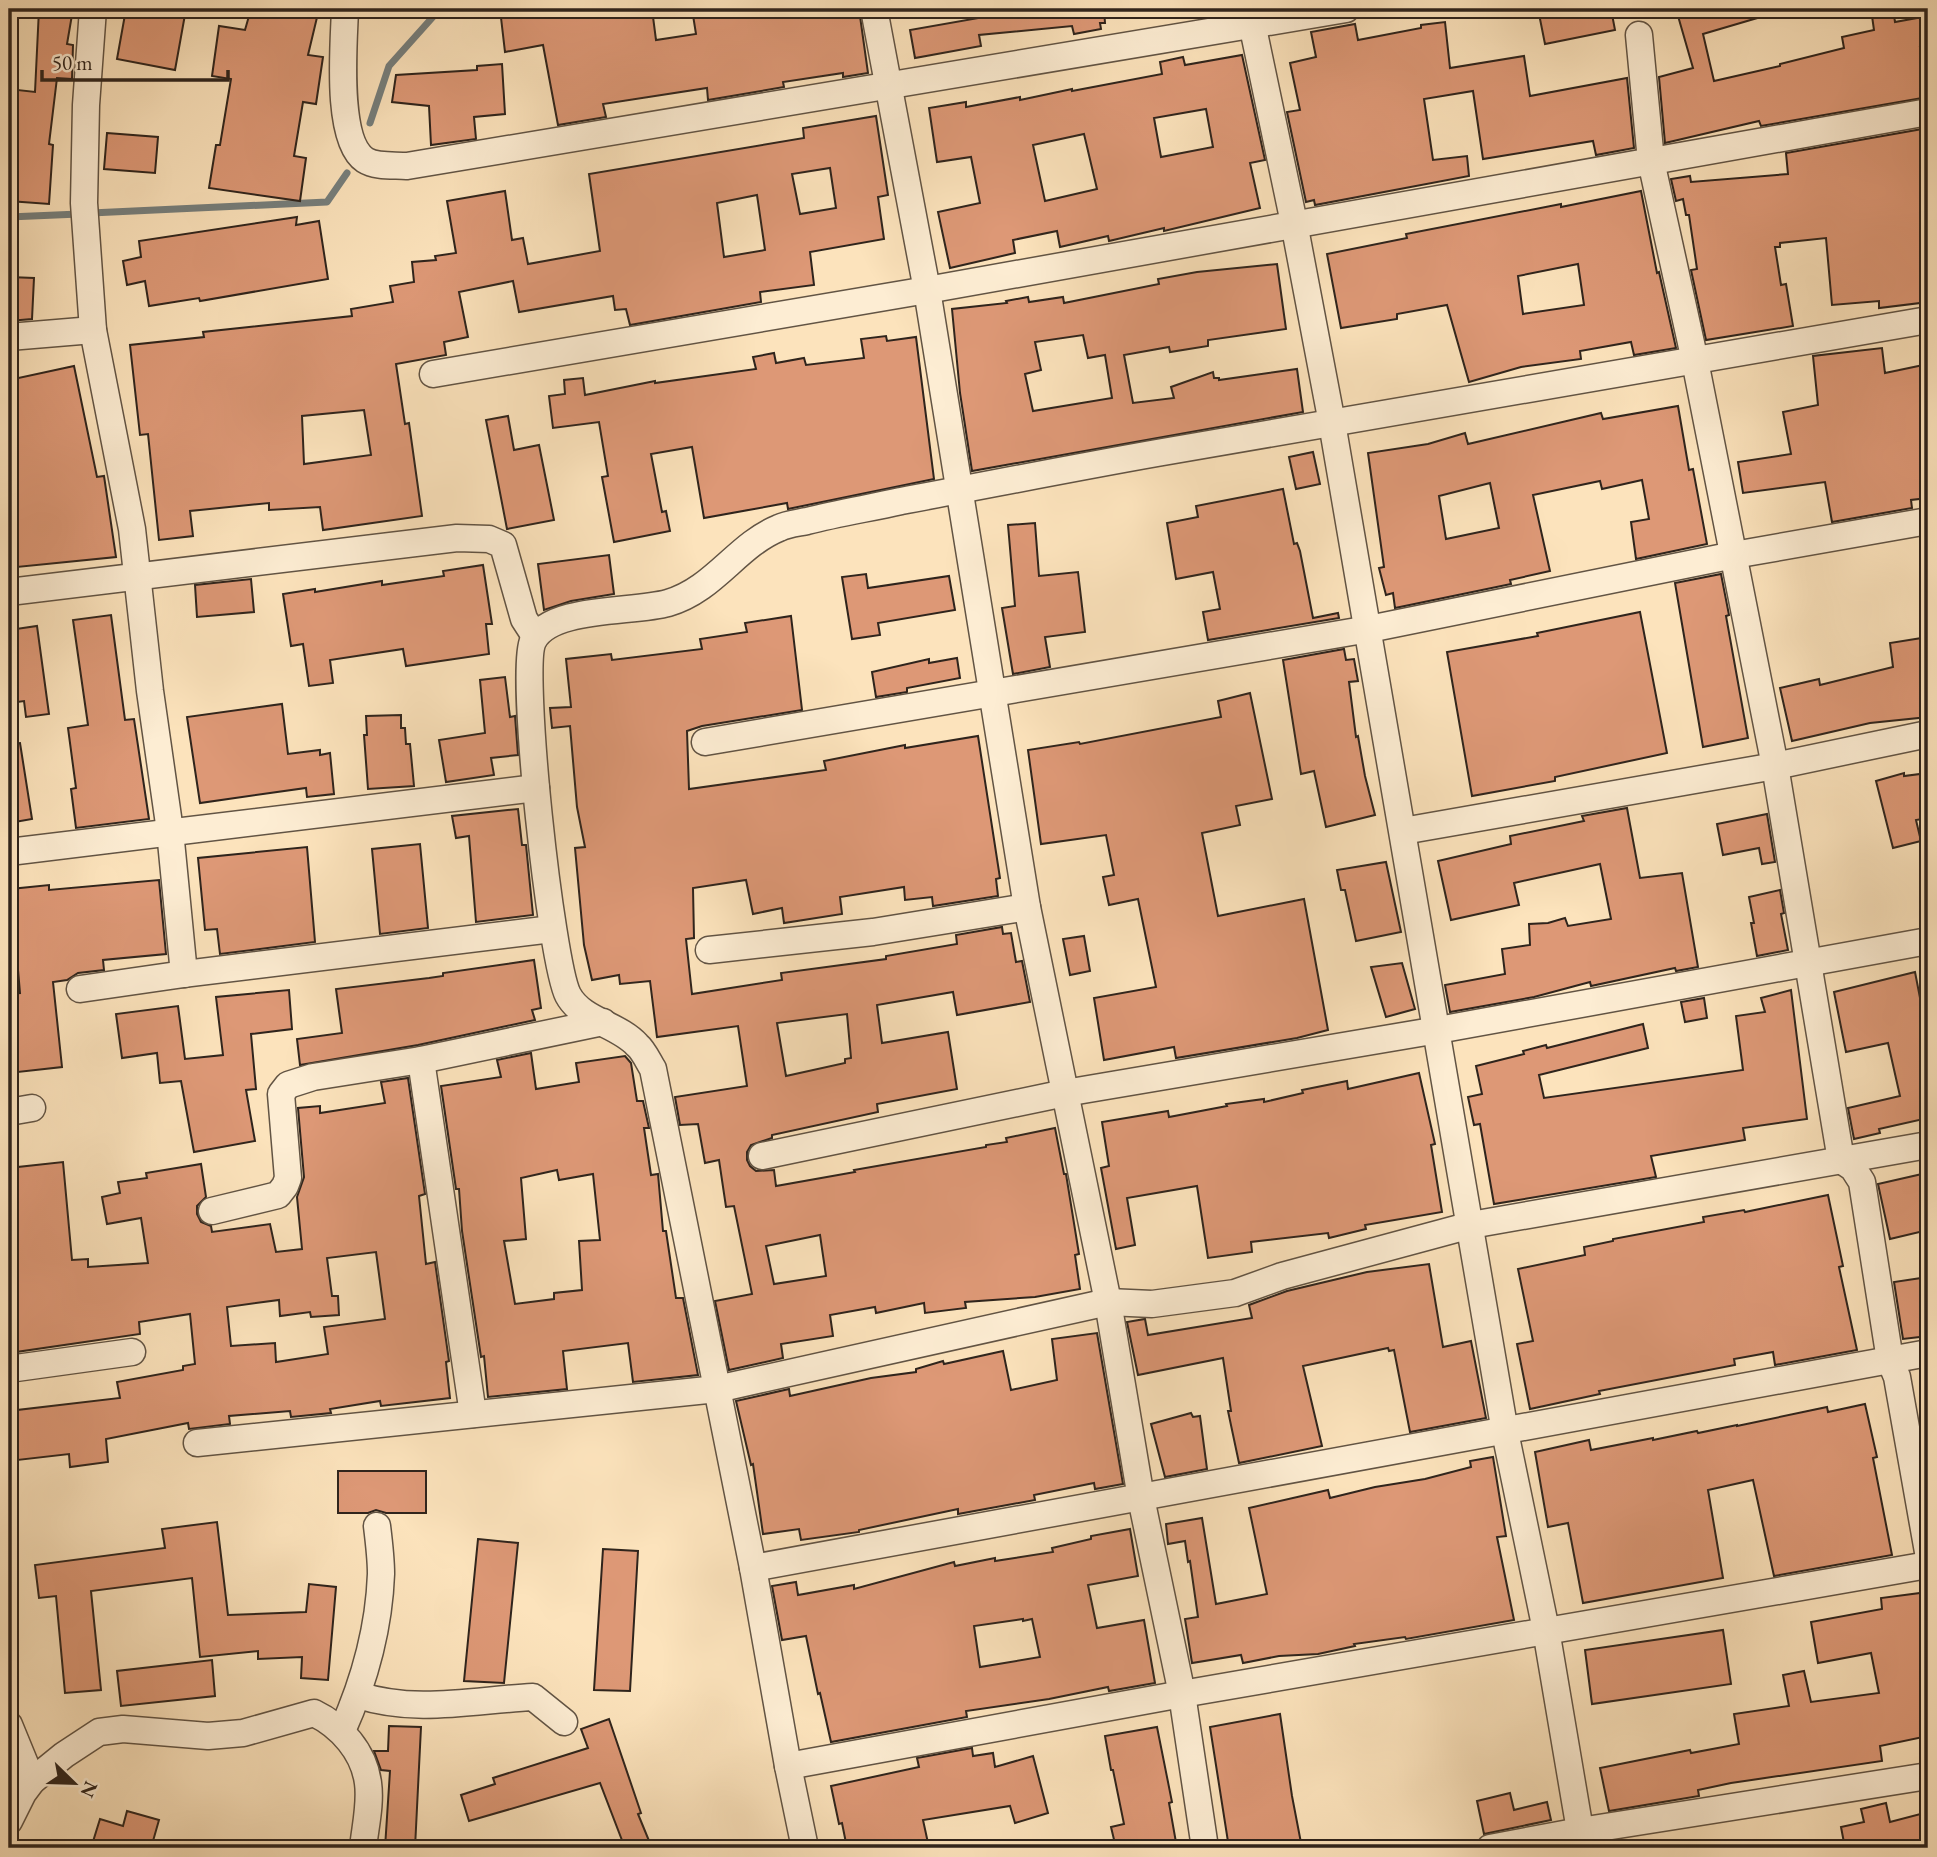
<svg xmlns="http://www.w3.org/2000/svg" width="1937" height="1857" font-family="'EB Garamond',serif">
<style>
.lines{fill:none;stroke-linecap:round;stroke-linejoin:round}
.stream{stroke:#767f7d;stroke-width:7}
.building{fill:#dd9876;stroke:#2f241c;stroke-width:2;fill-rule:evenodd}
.minor-casing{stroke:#625444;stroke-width:29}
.minor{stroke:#fdedd3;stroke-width:26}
</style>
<rect width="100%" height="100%" fill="#fce3bc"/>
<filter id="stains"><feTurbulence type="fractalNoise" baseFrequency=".00286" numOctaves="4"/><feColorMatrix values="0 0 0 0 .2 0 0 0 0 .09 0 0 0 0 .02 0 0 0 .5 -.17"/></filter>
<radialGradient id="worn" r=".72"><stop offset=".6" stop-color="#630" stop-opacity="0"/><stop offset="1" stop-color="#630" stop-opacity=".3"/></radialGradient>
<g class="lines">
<g class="stream">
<polyline points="370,123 389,66 440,9"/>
<polyline points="91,213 327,202 347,173"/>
<polyline points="9,217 79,214"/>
</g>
</g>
<g class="building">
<polygon points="39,9 73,9 67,44 73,45 72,79 57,78 49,144 53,145 49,204 9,201 9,89 35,92"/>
<polygon points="126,9 186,9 175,70 117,59"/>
<polygon points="251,9 319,9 308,55 323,57 316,104 303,102 294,156 306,158 300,201 209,188 216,145 220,145 231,79 212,76 219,26 245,30"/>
<polygon points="500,9 652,9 656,40 696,34 692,9 859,9 868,73 843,77 843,73 783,82 784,87 708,100 707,88 603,104 606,117 558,125 543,45 505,52"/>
<polygon points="989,9 1104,9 1105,23 1100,23 1101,29 1074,34 1072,26 979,35 981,46 915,58 910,30 990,16"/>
<polygon points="1538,9 1611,9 1615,30 1545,44"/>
<polygon points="1676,9 1770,9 1771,14 1703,34 1714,81 1780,66 1780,64 1844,48 1842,37 1874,30 1871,9 1893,9 1895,22 1928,16 1928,46 1920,47 1928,85 1928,97 1761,126 1759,121 1665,143 1659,77 1693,68"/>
<polygon points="1445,22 1450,68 1524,56 1530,96 1627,78 1634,148 1596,155 1593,141 1483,159 1473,91 1424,99 1433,160 1467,156 1469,176 1315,205 1314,200 1306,202 1287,112 1300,110 1290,63 1316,57 1311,32 1355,24 1358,40 1421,28 1421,25"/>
<path d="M1242 55 1265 160 1250 163 1260 208 1164 231V228L1109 241 1108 236 1060 247 1057 231 1013 240 1015 253 950 268 938 212 980 203 971 157 937 162 929 108 966 102V107L1020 97V100L1072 89V91L1162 74 1160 62 1183 57 1185 65ZM1206 109 1213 147 1161 157 1154 118ZM1084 134 1097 189 1045 201 1033 145Z"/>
<polygon points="502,64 505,114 474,117 476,139 431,145 429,106 392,102 396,75 477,70 477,66"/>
<path d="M876 116 888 195 878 197 884 239 810 252 814 285 760 292 761 302 630 325 626 309 615 310 613 296 519 312 513 281 459 292 468 337 444 342 446 355 396 364 405 424 409 423 422 516 323 530 320 507 269 510V503L190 511 193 536 159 540 148 434 140 435 130 345 204 337 203 332 352 316 351 309 393 302 390 286 414 282 412 262 436 260 435 256 456 253 447 201 505 191 512 240 523 238 528 264 600 251 589 174 804 138 803 128ZM830 168 836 208 800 214 792 174ZM757 195 765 250 724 257 717 203ZM364 410 371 455 304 464 302 416Z"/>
<polygon points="1928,128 1928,302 1879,308 1879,301 1832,305 1826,238 1780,243 1780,247 1775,247 1781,285 1786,284 1793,326 1706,340 1691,270 1697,269 1689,215 1686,215 1683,199 1676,201 1671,179 1690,176 1691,182 1788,174 1786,153"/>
<polygon points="107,133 158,137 155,173 104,169"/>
<path d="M1641 191 1657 273 1659 272 1676 348 1634 355 1631 342 1580 351 1581 359 1521 367 1469 382 1447 305 1397 314V319L1341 328 1327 254 1407 238 1406 234 1561 204V207ZM1578 264 1584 305 1523 314 1518 276Z"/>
<polygon points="297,217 296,225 319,221 328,279 200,301 199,298 149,306 145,281 127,285 123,261 141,257 139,241"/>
<path d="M1277 264 1286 329 1208 340V346L1170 352 1169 347 1124 355 1133 403 1174 398 1171 387 1213 372 1214 378H1219V380L1297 369 1303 412 972 471 960 393 952 309 1007 303 1006 301 1028 297 1029 302 1063 297 1064 303 1159 284 1158 279 1197 272ZM1083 335 1088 358 1105 355 1112 398 1033 411 1025 374 1041 370 1035 342Z"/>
<polygon points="9,277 34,278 32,319 9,321"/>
<polygon points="886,336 887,341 916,337 934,479 788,509 787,503 704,518 692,447 651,454 662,512 666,511 670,531 614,542 602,477 608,476 599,422 553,428 549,396 565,394 564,380 583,378 585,395 655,381 655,383 756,369 753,357 774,353 776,363 804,358 806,365 864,358 861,339"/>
<polygon points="1882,348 1885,373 1928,364 1928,498 1911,500 1912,508 1832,522 1825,482 1743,493 1738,462 1791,454 1783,412 1818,405 1813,356"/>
<polygon points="74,366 97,477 104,476 116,557 17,567 9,509 9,380"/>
<path d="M1678 406 1689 470 1693 469 1707 544 1636 559 1631 522 1649 519 1642 480 1602 489 1600 481 1533 495 1550 571 1510 580 1511 584 1395 608 1393 593 1386 595 1379 568 1384 567 1368 453 1428 444 1465 433 1468 444 1601 413 1603 419ZM1490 483 1499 528 1446 539 1439 496Z"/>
<polygon points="508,416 514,450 539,445 554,520 507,529 486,420"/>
<polygon points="1313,452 1320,484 1296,489 1289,457"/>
<polygon points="1283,489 1294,544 1297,543 1300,551 1313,618 1338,613 1339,618 1208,640 1203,612 1220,609 1213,572 1176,579 1167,523 1198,517 1196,506"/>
<polygon points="1035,523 1039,576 1078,572 1085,632 1045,637 1050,667 1013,674 1002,608 1015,606 1008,525"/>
<polygon points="609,555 614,594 571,601 544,610 538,564"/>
<polygon points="483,565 492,624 486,624 489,654 406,666 403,649 330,660 333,683 309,686 303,644 291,646 283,594 315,589 315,592 382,581 382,585 444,576 443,571"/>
<polygon points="866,574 868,588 949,576 955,610 878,623 880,635 852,639 842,577"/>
<polygon points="1721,574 1729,615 1726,616 1748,738 1703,747 1675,583"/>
<polygon points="251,579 254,612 197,617 195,585"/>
<polygon points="1640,612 1667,753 1555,777 1555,781 1472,796 1447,652 1538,636 1537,633"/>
<polygon points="111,615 125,720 134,719 149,819 76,828 71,789 76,788 68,728 88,725 73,620"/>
<path d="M791 616 802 710 702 726 687 731 689 789 826 770 824 761 905 745V748L978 736 1000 878 996 879 998 896 933 906 932 897 905 900 904 887 840 897 842 914 784 923 782 908 753 914 746 880 693 888 694 938 686 939 692 994 782 980 781 973 886 959V956L957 944 956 935 1002 927 1003 934 1011 933 1016 962 1022 961 1030 1002 957 1015 953 992 877 1005 882 1043 948 1032 957 1089 877 1104 878 1112 772 1135V1138L751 1145 747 1152V1160L750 1166 756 1171 774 1170 776 1186 855 1172 854 1170 986 1147V1145L1007 1142 1006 1138 1055 1128 1064 1174H1066L1079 1254 1075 1255 1080 1289 1035 1297 965 1302 966 1308 925 1313 924 1303 876 1313 875 1307 830 1315 833 1336 781 1344 783 1358 729 1370 715 1301 752 1294 734 1206 726 1207 719 1160 705 1163 698 1124 680 1125 675 1097 747 1086 738 1026 657 1037 650 981 620 984 619 975 592 980 584 945 575 848 585 847 577 807 570 726 552 728 550 708 571 707 566 659 611 654 612 660 702 649 700 639 747 632 745 623ZM847 1014 851 1058 845 1059V1063L786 1076 777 1023ZM820 1235 826 1276 774 1284 766 1246Z"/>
<polygon points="37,626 49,714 26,717 24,701 9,703 9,630"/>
<polygon points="1928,637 1928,717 1870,723 1792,741 1780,688 1819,679 1820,685 1893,667 1890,643"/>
<polygon points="1344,649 1346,660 1354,659 1358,681 1349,682 1356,737 1358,736 1365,776 1375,815 1326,827 1314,771 1301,774 1283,660"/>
<polygon points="957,658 960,678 907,688 907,692 876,697 872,672 929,659 929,663"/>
<polygon points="505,677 510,717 515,716 518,755 491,758 494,775 446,782 439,740 485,733 480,680"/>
<polygon points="1250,693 1272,799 1236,806 1240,825 1202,833 1218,916 1304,899 1328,1030 1297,1038 1176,1058 1174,1047 1104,1060 1094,998 1156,987 1138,899 1109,905 1103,877 1114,875 1106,835 1041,844 1028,750 1079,742 1080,744 1221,717 1218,701"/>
<polygon points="282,704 288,754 320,750 320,755 330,753 334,794 307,797 306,788 200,803 187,717"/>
<polygon points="401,715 401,728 405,728 406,744 410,744 414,786 368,789 364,735 367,735 366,716"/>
<polygon points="20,743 32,819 9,823 9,744"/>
<polygon points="1904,773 1904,776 1928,773 1928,818 1916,820 1921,841 1893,848 1876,781"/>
<polygon points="1627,808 1640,878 1682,873 1698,967 1676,971 1675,968 1591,986 1590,982 1534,997 1450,1012 1445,985 1505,974 1502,949 1530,945 1529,924 1548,923 1565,918 1568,926 1611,919 1600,864 1514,883 1519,905 1451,920 1438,861 1511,844 1510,836 1584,821 1582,816"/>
<polygon points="518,809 522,845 526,845 533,915 476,922 469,836 456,838 452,816"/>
<polygon points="1767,814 1775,862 1762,864 1759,848 1723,855 1717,824"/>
<polygon points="420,844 428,928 380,934 372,849"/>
<polygon points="307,847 315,942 220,954 217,929 205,930 198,858"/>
<polygon points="1386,862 1401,932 1356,941 1345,890 1341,890 1337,870"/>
<polygon points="159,880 166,954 103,960 104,970 78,973 67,980 53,982 62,1067 9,1073 9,1039 13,1038 9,994 20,993 11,889 49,885 49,890"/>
<polygon points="1780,890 1784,913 1781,914 1788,950 1757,956 1751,923 1754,923 1749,897"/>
<polygon points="1084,936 1090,971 1070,975 1063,939"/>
<polygon points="534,960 541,1008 532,1010 535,1020 418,1045 300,1065 297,1039 342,1033 336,989 429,978 443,976 443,973"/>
<polygon points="1402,963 1415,1009 1386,1017 1371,967"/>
<polygon points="1915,972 1927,1034 1922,1035 1928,1065 1928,1118 1879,1129 1880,1133 1854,1139 1848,1108 1900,1096 1888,1043 1846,1052 1834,992"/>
<polygon points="289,990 292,1029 251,1034 256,1089 246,1090 255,1141 194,1152 181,1081 160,1083 157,1053 122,1058 116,1014 178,1006 185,1059 223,1055 216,997"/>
<polygon points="1791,990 1807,1119 1743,1128 1745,1140 1651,1156 1656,1177 1494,1204 1480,1124 1474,1125 1468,1097 1482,1094 1476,1066 1524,1054 1523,1051 1546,1045 1547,1048 1643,1024 1648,1048 1539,1075 1544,1098 1743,1070 1736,1016 1765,1012 1761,998"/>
<polygon points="1704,998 1707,1018 1685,1022 1681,1002"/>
<path d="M531 1053 536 1089 579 1082 576 1063 625 1056 631 1063 637 1101H643L649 1128H644L651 1175 658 1174 663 1231H666L676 1298H683L698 1375 633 1382 628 1343 563 1351 567 1389 488 1397 484 1356 481 1357 462 1231 459 1189H456L441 1086 501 1077 497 1060ZM557 1170 559 1180 593 1174 600 1240 579 1241 582 1290 554 1293V1299L515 1304 504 1241 526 1239 521 1178Z"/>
<polygon points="1419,1073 1435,1144 1431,1145 1442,1212 1365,1225 1366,1229 1329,1238 1328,1233 1251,1242 1252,1252 1208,1258 1197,1186 1127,1198 1135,1245 1116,1249 1101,1168 1109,1166 1102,1122 1168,1111 1169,1117 1227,1106 1226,1104 1264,1099 1264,1102 1303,1093 1302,1090 1347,1081 1348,1089"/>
<path d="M408 1078 425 1194 419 1196 426 1264 435 1262 449 1361 446 1362 450 1398 381 1406 380 1401 330 1409 331 1413 291 1417 290 1411 229 1416 230 1424 189 1429 188 1423 106 1439 108 1462 70 1467 69 1454 9 1461V1411L120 1398 117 1382 183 1370V1366L195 1364 190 1314 139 1322 140 1334 9 1353V1168L63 1162 72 1260 88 1259V1267L148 1263 141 1218 107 1224 102 1197 120 1193 118 1182 147 1178 146 1173 201 1164 206 1197 197 1206V1214L201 1222 211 1226 212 1232 270 1224 276 1252 302 1249 297 1197 304 1177 298 1108 320 1106V1113L385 1103 381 1082ZM376 1252 385 1319 324 1327 328 1354 276 1362 275 1343 231 1346 227 1307 279 1300 280 1316 310 1312 311 1317 339 1315 338 1296H332L327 1258Z"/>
<polygon points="1922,1174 1928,1204 1928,1230 1890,1239 1878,1184"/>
<polygon points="1828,1195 1843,1266 1839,1267 1857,1350 1775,1365 1773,1352 1734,1359 1735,1365 1599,1391 1600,1394 1530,1409 1517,1344 1533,1341 1518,1269 1585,1255 1584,1247 1613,1241 1613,1239 1704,1222 1703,1217 1744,1210 1745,1212"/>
<polygon points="1429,1264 1443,1347 1471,1341 1486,1418 1410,1432 1394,1350 1389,1351 1388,1348 1303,1366 1322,1446 1239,1463 1228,1411 1231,1411 1223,1358 1138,1375 1127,1322 1145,1319 1148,1335 1252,1318 1249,1305 1287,1291 1367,1272"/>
<polygon points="1928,1277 1928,1336 1903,1339 1894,1282"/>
<polygon points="1097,1333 1123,1484 1095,1489 1094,1483 1034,1495 1035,1500 958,1514 958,1509 859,1530 859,1532 801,1540 799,1529 763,1534 753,1464 751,1465 736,1401 789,1389 790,1396 871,1378 916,1372 916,1369 943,1361 944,1364 1003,1351 1011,1390 1057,1380 1052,1339"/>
<polygon points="1865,1404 1877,1457 1873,1458 1892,1555 1774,1576 1753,1480 1708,1490 1723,1578 1583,1603 1568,1523 1548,1527 1535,1452 1589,1440 1591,1450 1653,1438 1653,1440 1697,1431 1698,1433 1737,1425 1737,1426 1827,1407 1828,1412"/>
<polygon points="1191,1413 1193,1417 1200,1416 1207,1469 1165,1477 1151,1424"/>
<polygon points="1493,1457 1506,1536 1497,1537 1514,1620 1406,1639 1405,1637 1354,1644 1355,1646 1318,1654 1279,1656 1243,1663 1241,1655 1192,1663 1185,1619 1198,1617 1190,1561 1188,1562 1185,1541 1168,1544 1166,1524 1202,1518 1216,1604 1267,1594 1249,1508 1328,1490 1330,1498 1375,1487 1425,1479 1471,1467 1470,1461"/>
<polygon points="338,1471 426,1471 426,1513 386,1513 376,1510 368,1513 338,1513"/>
<polygon points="217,1522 228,1615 306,1612 309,1584 336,1587 328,1680 301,1678 302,1657 258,1659 258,1651 200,1657 192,1578 91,1591 101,1690 65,1693 56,1596 39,1598 35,1565 165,1548 162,1529"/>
<path d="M1130 1529 1138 1576 1088 1585 1097 1628 1144 1620 1155 1683 1109 1691 1108 1687 1049 1699 966 1711 967 1717 831 1742 820 1693 818 1694 806 1636 782 1640 772 1586 796 1582 798 1595 854 1585V1589L954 1562 955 1566 995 1558V1561L1053 1552 1052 1548 1091 1539V1536ZM1023 1619V1621L1032 1619 1040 1657 980 1667 974 1626Z"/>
<polygon points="478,1539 518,1543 504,1683 464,1681"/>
<polygon points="603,1549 638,1551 630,1691 594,1690"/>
<polygon points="1928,1592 1928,1736 1880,1746 1882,1761 1731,1783 1698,1790 1699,1796 1609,1811 1600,1768 1690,1750 1691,1753 1739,1744 1734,1714 1789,1706 1783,1675 1804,1671 1811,1702 1879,1693 1871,1653 1818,1663 1811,1622 1882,1609 1881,1598"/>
<polygon points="1723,1630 1731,1684 1592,1704 1585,1650"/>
<polygon points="212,1660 215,1696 121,1706 117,1671"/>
<polygon points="1280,1714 1292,1796 1302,1848 1229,1848 1210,1727"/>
<polygon points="609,1719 641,1813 638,1814 652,1848 625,1848 600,1783 469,1821 461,1795 495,1784 493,1778 588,1748 581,1729"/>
<polygon points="389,1726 421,1727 415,1848 385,1848 390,1771 381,1770 374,1751 388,1751"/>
<polygon points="1157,1727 1172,1802 1169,1803 1177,1848 1116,1848 1111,1827 1124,1824 1113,1770 1111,1770 1105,1736"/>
<polygon points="972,1748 973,1756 993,1753 995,1767 1033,1756 1048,1813 1015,1823 1010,1806 923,1820 928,1843 900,1848 847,1848 842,1823 839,1824 831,1786 919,1767 917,1758"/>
<polygon points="1510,1793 1514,1810 1547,1802 1551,1820 1484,1834 1477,1801"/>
<polygon points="1886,1803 1890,1822 1928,1812 1928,1848 1845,1848 1841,1827 1864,1822 1861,1809"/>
<polygon points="127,1811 159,1820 151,1848 91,1848 100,1819 123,1826"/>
</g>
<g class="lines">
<g class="minor-casing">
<g id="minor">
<polyline points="93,9 86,105 84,203 93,330 132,529 150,691 170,831 184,974"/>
<path d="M345 9C344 42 335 140 365 160 376 167 393 165 407 166L1346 9"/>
<polyline points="874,9 927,290 1027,907 1108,1302 1141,1498 1182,1694 1205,1848"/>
<polyline points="1249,9 1294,223 1332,423 1505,1432 1546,1630 1583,1848"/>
<polyline points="1639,35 1651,161 1695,361 1775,766 1841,1160 1853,1168 1862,1182 1890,1360 1897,1377 1928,1552"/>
<polyline points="9,337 93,330"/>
<polyline points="433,374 927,290 1928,112"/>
<polyline points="9,592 457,538 489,539 503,545 524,619 535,636"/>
<polyline points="705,742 1369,629 1734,555 1928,521"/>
<polyline points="1403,831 1775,766 1928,734"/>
<polyline points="9,852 536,788"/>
<polyline points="709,950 873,932 1027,907"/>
<polyline points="80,989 184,974 552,929"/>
<polyline points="421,1060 473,1414"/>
<polyline points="9,1112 32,1108"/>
<polyline points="762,1156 1065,1093 1438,1030 1928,941"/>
<polyline points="212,1211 278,1195 285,1186 288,1178 281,1094 288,1085 313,1077 421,1060 603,1022"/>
<polyline points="9,1369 132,1352"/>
<polyline points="197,1443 717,1389 1108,1302 1152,1304 1235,1293 1282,1276 1471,1225 1928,1145"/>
<polyline points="753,1568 1928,1353"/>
<path d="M358 1695C416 1714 474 1700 533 1697L564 1722"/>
<polyline points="9,1725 32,1781"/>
<path d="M342 1731C364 1682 379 1629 381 1574 381 1558 379 1542 377 1526"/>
<polyline points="788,1766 1182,1694 1928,1565"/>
<path d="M9 1821 23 1793 32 1781 64 1755 99 1732 123 1729 208 1736 243 1733 314 1713C341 1726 364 1752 368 1783 371 1804 365 1828 363 1848"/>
<path d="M805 1848 788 1766 753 1568 653 1069C648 1061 644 1051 637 1045 618 1024 582 1021 568 995 551 962 519 670 533 641 550 606 633 613 668 603 714 590 737 545 779 528 787 524 798 523 807 521 838 513 870 508 901 501 987 485 1072 468 1157 453 1414 409 1671 365 1928 320"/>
<polyline points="1490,1848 1580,1831 1928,1776"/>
</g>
</g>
<use href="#minor" class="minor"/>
</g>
<rect width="1937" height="1857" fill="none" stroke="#fce3bc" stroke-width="35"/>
<rect x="10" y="10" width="1916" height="1836" fill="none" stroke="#2f241c" stroke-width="3.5"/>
<rect x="18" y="18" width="1902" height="1822" fill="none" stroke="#2f241c" stroke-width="2"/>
<g transform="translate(74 1783) rotate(113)" stroke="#fdedd3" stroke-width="5" paint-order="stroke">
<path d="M0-5L12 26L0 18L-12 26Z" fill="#2f241c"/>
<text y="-10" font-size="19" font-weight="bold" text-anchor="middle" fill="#2f241c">N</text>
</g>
<path d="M42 70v10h186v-10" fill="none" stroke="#2f241c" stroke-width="3.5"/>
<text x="52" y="70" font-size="21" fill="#2f241c" stroke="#fdedd3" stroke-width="5" paint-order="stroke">50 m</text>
<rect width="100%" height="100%" filter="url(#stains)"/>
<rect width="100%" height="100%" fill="url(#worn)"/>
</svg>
